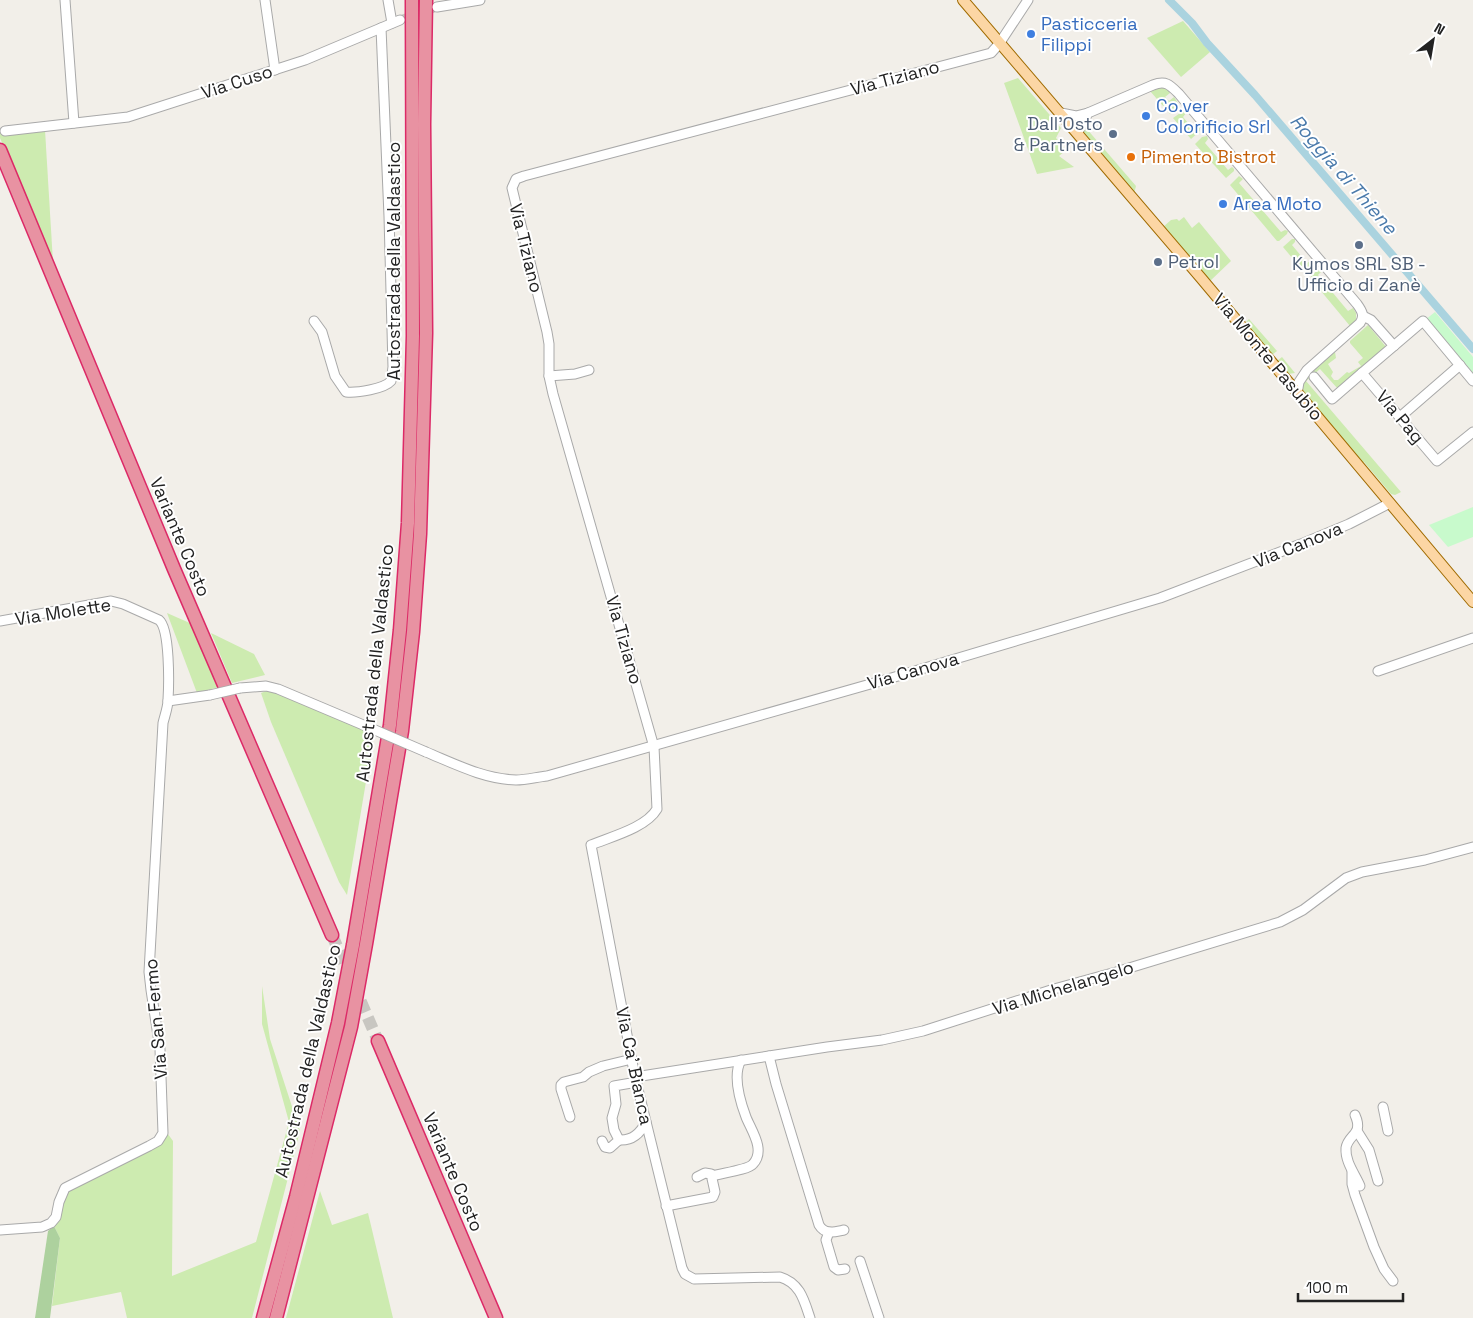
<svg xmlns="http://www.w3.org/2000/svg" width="1473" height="1318" font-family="'Space Grotesk',sans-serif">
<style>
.grass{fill:#cdebb0}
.forest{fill:#add19e}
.park{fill:#c8facc}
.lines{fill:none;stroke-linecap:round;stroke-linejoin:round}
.canal{stroke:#aad3df;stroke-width:8}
.minor-tunnel{stroke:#c8c6c1;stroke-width:9;stroke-dasharray:9 4.5;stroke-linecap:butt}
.highway-tunnel{stroke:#c8c6c1;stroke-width:12;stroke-dasharray:12 6;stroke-linecap:butt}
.minor-casing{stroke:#a9a9a9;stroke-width:11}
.major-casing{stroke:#a06b00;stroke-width:12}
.highway-casing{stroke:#dc2a67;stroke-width:15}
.minor{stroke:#fff;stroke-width:9}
.major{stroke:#fcd6a4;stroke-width:10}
.highway{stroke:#e892a2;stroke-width:12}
.minor-bridge-casing{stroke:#a9a9a9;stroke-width:11;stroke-linecap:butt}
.minor-bridge{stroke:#fff;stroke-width:9}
.shop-dot{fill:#3f7fe0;stroke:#fff;stroke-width:2}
.service-dot{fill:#5c6f8a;stroke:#fff;stroke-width:2}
.food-dot{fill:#e8710a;stroke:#fff;stroke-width:2}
.labels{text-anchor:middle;stroke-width:4;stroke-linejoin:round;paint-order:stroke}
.shop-label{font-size:18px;fill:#366cbe;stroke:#fff;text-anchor:start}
.street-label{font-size:18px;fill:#222;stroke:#fff}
.service-label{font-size:18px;fill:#4e5e75;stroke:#fff;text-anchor:end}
.food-label{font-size:18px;fill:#c56008;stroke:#fff;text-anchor:start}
.water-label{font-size:19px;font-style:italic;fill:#4a7aab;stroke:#fff}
</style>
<rect width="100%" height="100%" fill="#f2efe9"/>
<g class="grass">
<polygon points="1183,21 1210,52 1181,77 1147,38"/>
<polygon points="1018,78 1061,128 1056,138 1066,150 1059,156 1074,167 1037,174 1004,83"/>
<path d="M1159 87C1163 87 1168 88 1170 93L1165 97 1169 101 1174 97 1178 103 1179 106 1170 114 1150 91Z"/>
<polygon points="1183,111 1187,112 1183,117 1193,129 1198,127 1200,128 1200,131 1191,139 1173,118"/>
<polygon points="1089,119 1089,124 1086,128 1136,186 1134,194 1082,133"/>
<polygon points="45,130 53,262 0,138 0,133"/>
<polygon points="1207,136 1208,139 1205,143 1228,170 1232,167 1234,169 1234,171 1226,178 1195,144 1202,137"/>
<polygon points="1239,176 1243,179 1239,183 1281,232 1285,230 1288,231 1287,234 1279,241 1277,241 1230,185"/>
<polygon points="1184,217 1192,228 1199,222 1231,261 1209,282 1163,227 1171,220 1177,219 1179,221"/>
<polygon points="1292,239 1295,239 1295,242 1292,245 1307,263 1312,260 1314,262 1313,265 1304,272 1283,247"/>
<polygon points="1319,269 1322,271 1318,275 1348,311 1353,308 1356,313 1356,320 1350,326 1311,279 1311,276"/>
<polygon points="1249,319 1277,351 1272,355 1245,323"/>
<polygon points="1368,325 1387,348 1338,389 1320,369 1306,381 1401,492 1395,495 1391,494 1364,462 1362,462 1301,390 1304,379 1335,352 1336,358 1328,364 1333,372 1331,376 1334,380 1338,380 1347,372 1349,373 1361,366 1358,362 1363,358 1350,343 1350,341"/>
<polygon points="1282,357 1295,373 1288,374 1277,361"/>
<polygon points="167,613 192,624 219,687 197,693"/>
<polygon points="211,633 254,654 265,675 232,683"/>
<polygon points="269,690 280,693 374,734 347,895 339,882 271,722 261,693"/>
<polygon points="262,986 270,1039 300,1131 252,1318 127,1318 121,1292 52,1306 60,1238 54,1226 64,1197 69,1189 158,1143 165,1130 173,1141 172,1276 256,1242 289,1122 262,1024"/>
<polygon points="320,1191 332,1225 368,1213 393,1318 286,1318"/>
</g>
<polygon class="forest" points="54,1226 60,1238 50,1318 35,1318 48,1231"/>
<g class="park">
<polygon points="1435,312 1473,357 1473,373 1432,324 1430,326 1425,320"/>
<polygon points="1473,507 1473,537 1448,547 1429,525"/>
</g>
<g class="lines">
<polyline class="canal" points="1169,0 1192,23 1207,43 1255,95 1473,349"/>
<polyline class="minor-tunnel" points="400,20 437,7"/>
<polyline class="highway-tunnel" points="332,935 378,1041"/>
<g class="minor-casing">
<g id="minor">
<polyline points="65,0 74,123"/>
<polyline points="265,0 275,70"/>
<polyline points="388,0 392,23"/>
<polyline points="437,7 480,0"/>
<polyline points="1061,113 1076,116 1088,113"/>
<polyline points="5,131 128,117 305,60 400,20"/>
<path d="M1078 132 1088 113 1153 85C1166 80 1170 85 1179 94L1357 304C1362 311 1365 316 1360 323L1307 370 1299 382 1297 394"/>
<polyline points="1363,316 1371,320 1394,346"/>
<path d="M314 321 322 332 335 376 346 392C357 393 384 389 391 381L393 367 389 216 381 28"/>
<polyline points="549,376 575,374 589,370"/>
<polyline points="1314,377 1332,399 1362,373"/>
<polyline points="1473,381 1423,321 1362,373 1437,461 1473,432"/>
<polyline points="1400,417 1460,365"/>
<path d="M0 621 111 601 123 604 159 620C170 629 169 684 168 700 168 707 165 715 163 723L149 972 151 990 160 1049 163 1133 158 1141 149 1146 65 1188 59 1202 56 1217 51 1223 42 1227 0 1230"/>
<polyline points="1378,671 1473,638"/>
<polyline points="240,688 266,686 278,689 368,727"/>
<polyline points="168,701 210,695"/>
<path d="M426 752C455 764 484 779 516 780 526 780 537 777 547 776L888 679 1160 598 1301 544 1349 524 1390 503"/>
<path d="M769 1056 776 1084 819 1225C825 1235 834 1232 844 1230"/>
<polyline points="635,1077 827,1047 882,1040 923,1031 1054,989 1116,972 1280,922 1303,910 1346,878 1362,872 1425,860 1473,847"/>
<polyline points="1383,1107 1388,1131"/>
<path d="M1355 1115C1364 1135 1348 1134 1346 1148 1345 1162 1355 1174 1360 1186"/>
<polyline points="570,1117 561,1089 561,1085 564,1082 583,1077 589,1072 603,1066 632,1059"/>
<polyline points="1357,1131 1369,1150 1378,1181"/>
<path d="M619 1140C632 1141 640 1134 646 1122"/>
<polyline points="602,1141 605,1147 610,1148 619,1140 614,1130 612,1118 616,1104 614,1086 637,1082"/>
<polyline points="1352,1172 1352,1184 1355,1195 1374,1247 1384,1269 1393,1281"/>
<path d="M712 1176C722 1173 748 1170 753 1164 766 1150 751 1130 746 1117 740 1101 732 1076 741 1060"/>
<polyline points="666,1206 713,1197 715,1192 711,1174 705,1173 697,1177"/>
<polyline points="829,1232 826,1240 834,1267 838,1270 845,1269"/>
<polyline points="860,1261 879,1318"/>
<path d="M810 1318C804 1300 800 1283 780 1277L694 1279 685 1274 682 1268 635 1077 591 845C610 837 646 828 657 809L654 747 553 394 549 376V344L547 332 512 188 516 179 524 176 991 53 999 44 1028 0"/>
</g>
</g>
<g class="major-casing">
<polyline id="major" points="963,0 1201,278 1473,602"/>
</g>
<g class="highway-casing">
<g id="highway">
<polyline points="0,150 174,569 332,935"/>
<polyline points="378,1041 496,1318"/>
<polyline points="263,1318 296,1197 338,1023 353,945 390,725 400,630 408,523 413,336 412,0"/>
<polyline points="276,1318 351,1027 366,944 402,731 413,632 420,534 426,333 424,124 426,0"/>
</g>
</g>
<use href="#minor" class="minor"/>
<use href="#major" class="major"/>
<use href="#highway" class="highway"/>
<g class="minor-bridge-casing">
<g id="minor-bridge">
<polyline points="210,695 240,688"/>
<polyline points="368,727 426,752"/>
</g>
</g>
<use href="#minor-bridge" class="minor-bridge"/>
</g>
<g class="shop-dot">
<circle cx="1031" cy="34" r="5"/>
<circle cx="1146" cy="116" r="5"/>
<circle cx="1223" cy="204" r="5"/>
</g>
<g class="service-dot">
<circle cx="1113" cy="134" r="5"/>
<circle cx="1359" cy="245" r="5"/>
<circle cx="1158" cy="262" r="5"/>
</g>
<circle class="food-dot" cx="1131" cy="157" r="5"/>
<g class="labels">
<g class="shop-label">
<text x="1041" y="30">Pasticceria<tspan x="1041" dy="21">Filippi</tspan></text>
<text x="1156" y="112">Co.ver<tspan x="1156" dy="21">Colorificio Srl</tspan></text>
<text x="1233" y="210">Area Moto</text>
</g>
<g class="street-label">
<text transform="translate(895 78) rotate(-15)" y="6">Via Tiziano</text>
<text transform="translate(237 82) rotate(-18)" y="6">Via Cuso</text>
<text transform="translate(526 248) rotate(76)" y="6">Via Tiziano</text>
<text transform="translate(394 261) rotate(-90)" y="6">Autostrada della Valdastico</text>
<text transform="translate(1268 357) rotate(50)" y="6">Via Monte Pasubio</text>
<text transform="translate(1400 417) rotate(50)" y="6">Via Pag</text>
<text transform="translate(180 537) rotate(67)" y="6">Variante Costo</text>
<text transform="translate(1298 545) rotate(-22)" y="6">Via Canova</text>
<text transform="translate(63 612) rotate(-9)" y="6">Via Molette</text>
<text transform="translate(624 640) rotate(74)" y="6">Via Tiziano</text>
<text transform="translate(375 663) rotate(-84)" y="6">Autostrada della Valdastico</text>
<text transform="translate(913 671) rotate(-16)" y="6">Via Canova</text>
<text transform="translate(1063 988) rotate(-17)" y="6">Via Michelangelo</text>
<text transform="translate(156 1019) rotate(-95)" y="6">Via San Fermo</text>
<text transform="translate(308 1061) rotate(-77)" y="6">Autostrada della Valdastico</text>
<text transform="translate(634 1066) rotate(78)" y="6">Via Ca' Bianca</text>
<text transform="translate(453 1172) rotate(67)" y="6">Variante Costo</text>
</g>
<g class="service-label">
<text x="1103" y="130">Dall'Osto<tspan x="1103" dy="21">&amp; Partners</tspan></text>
<text x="1168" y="268" text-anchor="start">Petrol</text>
<text x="1359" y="270" text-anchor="middle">Kymos SRL SB -<tspan x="1359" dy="21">Ufficio di Zanè</tspan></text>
</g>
<g class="food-label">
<text x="1141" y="163">Pimento Bistrot</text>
</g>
<g class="water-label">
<text transform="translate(1344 174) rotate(49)" y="7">Roggia di Thiene</text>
</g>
</g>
<g transform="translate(1433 40) rotate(31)" stroke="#ffffff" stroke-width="4" paint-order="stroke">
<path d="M0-4L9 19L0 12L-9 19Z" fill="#222222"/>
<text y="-8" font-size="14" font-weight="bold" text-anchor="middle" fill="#222222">N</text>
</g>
<path d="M1298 1293v8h105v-8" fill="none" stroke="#222222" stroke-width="2.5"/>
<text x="1306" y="1293" font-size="15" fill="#222222" stroke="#ffffff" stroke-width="4" paint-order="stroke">100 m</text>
</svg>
